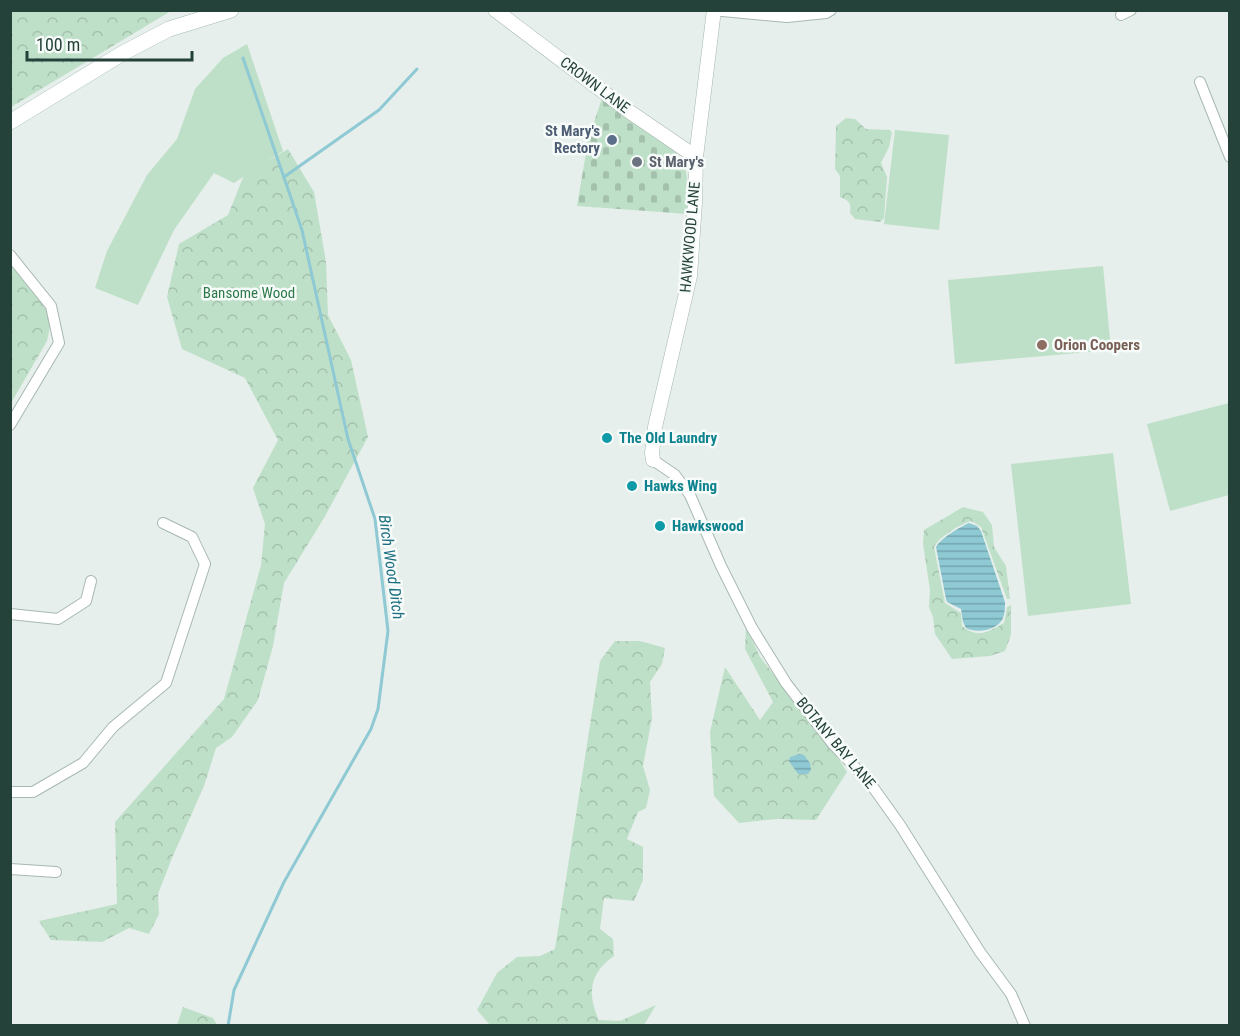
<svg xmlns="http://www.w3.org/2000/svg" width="1240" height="1036" font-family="'Roboto Condensed',sans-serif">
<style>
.forest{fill:url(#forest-crowns)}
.cemetery{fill:url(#cemetery-stones)}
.garden{fill:#bfe0c8}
.water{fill:url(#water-rules)}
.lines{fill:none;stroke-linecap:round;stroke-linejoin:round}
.stream{stroke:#8ec9d4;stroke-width:3}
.minor-casing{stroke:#a8b8b2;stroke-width:12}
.tertiary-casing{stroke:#a8b8b2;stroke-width:15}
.secondary-casing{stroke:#a4bbb3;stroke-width:16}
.minor{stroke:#fff;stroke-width:10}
.tertiary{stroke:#fff;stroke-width:14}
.secondary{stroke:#fff;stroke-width:15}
.service-dot{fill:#5c6f8a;stroke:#f7fbf9;stroke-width:2}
.worship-dot{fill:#6b7280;stroke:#f7fbf9;stroke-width:2}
.education-dot{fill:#8d6e63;stroke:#f7fbf9;stroke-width:2}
.culture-dot{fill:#0f9aa8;stroke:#f7fbf9;stroke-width:2}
.labels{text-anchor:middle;stroke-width:5;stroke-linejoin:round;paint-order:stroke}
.street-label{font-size:15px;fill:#24423a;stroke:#f7fbf9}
.service-label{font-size:15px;font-weight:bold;fill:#4e5e75;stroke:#f7fbf9;text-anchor:end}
.worship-label{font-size:15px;font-weight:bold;fill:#5b616d;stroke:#f7fbf9;text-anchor:start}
.park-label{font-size:15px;fill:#2d7a4b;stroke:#f7fbf9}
.education-label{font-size:15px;font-weight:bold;fill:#785e54;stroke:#f7fbf9;text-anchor:start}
.culture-label{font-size:15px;font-weight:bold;fill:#0d838f;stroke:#f7fbf9;text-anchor:start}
.water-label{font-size:16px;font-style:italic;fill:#1c6f80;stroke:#f7fbf9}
</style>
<defs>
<pattern id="forest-crowns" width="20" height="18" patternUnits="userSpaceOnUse" patternTransform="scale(1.5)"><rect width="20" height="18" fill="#bfe0c8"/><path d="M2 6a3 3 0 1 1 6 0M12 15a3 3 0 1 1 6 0" fill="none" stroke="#a4c1ad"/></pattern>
<pattern id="cemetery-stones" width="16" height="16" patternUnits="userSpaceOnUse" patternTransform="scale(1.5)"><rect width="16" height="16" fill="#bfe0c8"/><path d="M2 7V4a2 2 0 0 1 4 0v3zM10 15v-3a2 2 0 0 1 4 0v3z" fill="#a4c1ad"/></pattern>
<pattern id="water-rules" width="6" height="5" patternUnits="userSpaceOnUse" patternTransform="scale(1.5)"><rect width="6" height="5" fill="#8ec9d4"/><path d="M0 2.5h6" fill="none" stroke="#74a5ad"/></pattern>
</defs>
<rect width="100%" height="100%" fill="#e6efeb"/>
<g class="forest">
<polygon points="11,10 171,10 171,11 11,107"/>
<path d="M846 118 855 119 866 129 890 130 892 133 889 147 881 163 887 177 884 218 880 222 855 219 850 213C851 203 850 201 840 197V176L835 169 836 126Z"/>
<polygon points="288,149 314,192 326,262 328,315 351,360 368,437 324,518 284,583 273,646 258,700 232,737 216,748 204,786 172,858 158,894 159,914 149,934 129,928 102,942 51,940 39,921 117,904 115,822 224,699 261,565 265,524 253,488 278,440 245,378 182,349 167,297 179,244 228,215 244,175"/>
<polygon points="11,262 46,307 50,327 47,341 11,403"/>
<path d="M963 507 983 512 992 525 994 547 1006 566 1010 599H1007L981 527 971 521C959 525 940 536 934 547L945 603 961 613 962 626C978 639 988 632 1004 623L1007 607 1011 605V635L1005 651 990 656 952 659 935 634 933 617 929 607 930 590 923 544 924 530Z"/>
<polygon points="746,626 760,657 833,750 847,772 816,820 777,819 739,823 714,796 710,732 725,667 760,720 773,702 745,649"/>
<path d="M615 641H640L665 648 662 664 650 682 652 718 643 766 650 790 646 808 638 812 627 839 643 847V880L634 901 604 898 600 929 613 939 614 956C589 973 587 995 599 1020L620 1021 656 1005 644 1025H490L477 1010 497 973 517 957 540 956 555 949 600 661Z"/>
<polygon points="183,1007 213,1018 217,1025 177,1025"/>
</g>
<path class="cemetery" d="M602 98C622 112 674 142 683 163 690 179 688 197 688 214L577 206 588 141Z"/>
<g class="garden">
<polygon points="247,44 283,151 234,183 214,173 174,230 138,305 95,288 107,251 147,175 177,139 195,89 223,58"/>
<polygon points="895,130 949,135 939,230 884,224"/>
<polygon points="1103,266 1111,350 955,364 948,280"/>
<polygon points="1229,403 1229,495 1170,511 1147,424"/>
<polygon points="1113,453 1131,604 1028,616 1011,464"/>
</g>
<g class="water">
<path d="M969 523 977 526 981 531 1005 602C1005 607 1005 613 1003 618 998 630 977 634 966 628L963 622 961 609 947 602 946 599 936 547C941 538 960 527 969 523Z"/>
<polygon points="799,754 804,755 810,763 811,770 808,774 798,774 789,761 790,757"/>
</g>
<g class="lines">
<g class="stream">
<polyline points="284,177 379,110 417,69"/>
<polyline points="228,1026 234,990 284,882 371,729 378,709 388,631 375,519 348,439 302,230 243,58"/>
</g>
<g class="minor-casing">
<g id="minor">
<polyline points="712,10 787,17 826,13 831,10"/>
<polyline points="1121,15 1131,10"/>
<polyline points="1200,82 1230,157"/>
<polyline points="10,255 51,306 59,343 10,425"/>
<polyline points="653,460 675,475 690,495 721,566 752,628 786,683 832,743 870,783 900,825 980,952 1011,994 1025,1026"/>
<polyline points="10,614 58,619 86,601 91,581"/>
<polyline points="10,792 33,792 83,763 113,727 166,683 205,564 192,537 163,523"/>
<polyline points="10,869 56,872"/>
</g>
</g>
<g class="tertiary-casing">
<g id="tertiary">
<polyline points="495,10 630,112 696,157"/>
<polyline points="653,460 652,453 655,427 690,276 695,202 696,157 714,10"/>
</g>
</g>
<g class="secondary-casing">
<polyline id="secondary" points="10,122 123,53 169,29 231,10"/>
</g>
<use href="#minor" class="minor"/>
<use href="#tertiary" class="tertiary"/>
<use href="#secondary" class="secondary"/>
</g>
<circle class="service-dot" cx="612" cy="140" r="6"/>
<circle class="worship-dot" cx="637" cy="162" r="6"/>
<circle class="education-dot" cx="1042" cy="345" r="6"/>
<g class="culture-dot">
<circle cx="607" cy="438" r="6"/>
<circle cx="632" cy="486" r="6"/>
<circle cx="660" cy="526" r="6"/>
</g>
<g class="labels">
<g class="street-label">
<text transform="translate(595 85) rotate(37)" y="5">CROWN LANE</text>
<text transform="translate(690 237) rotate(-85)" y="5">HAWKWOOD LANE</text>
<text transform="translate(836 743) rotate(50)" y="5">BOTANY BAY LANE</text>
</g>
<g class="service-label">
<text x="600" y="136">St Mary's<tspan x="600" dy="17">Rectory</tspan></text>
</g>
<g class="worship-label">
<text x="649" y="167">St Mary's</text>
</g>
<g class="park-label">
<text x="249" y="298">Bansome Wood</text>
</g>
<g class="education-label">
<text x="1054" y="350">Orion Coopers</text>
</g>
<g class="culture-label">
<text x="619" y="443">The Old Laundry</text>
<text x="644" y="491">Hawks Wing</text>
<text x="672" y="531">Hawkswood</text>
</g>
<g class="water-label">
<text transform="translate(392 567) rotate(82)" y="6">Birch Wood Ditch</text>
</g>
</g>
<rect width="1240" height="1036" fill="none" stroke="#24423a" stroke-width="24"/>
<path d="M27 51v9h165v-9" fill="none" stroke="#24423a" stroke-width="3"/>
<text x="36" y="51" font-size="18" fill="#24423a" stroke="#f7fbf9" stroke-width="4.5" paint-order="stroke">100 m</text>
</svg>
